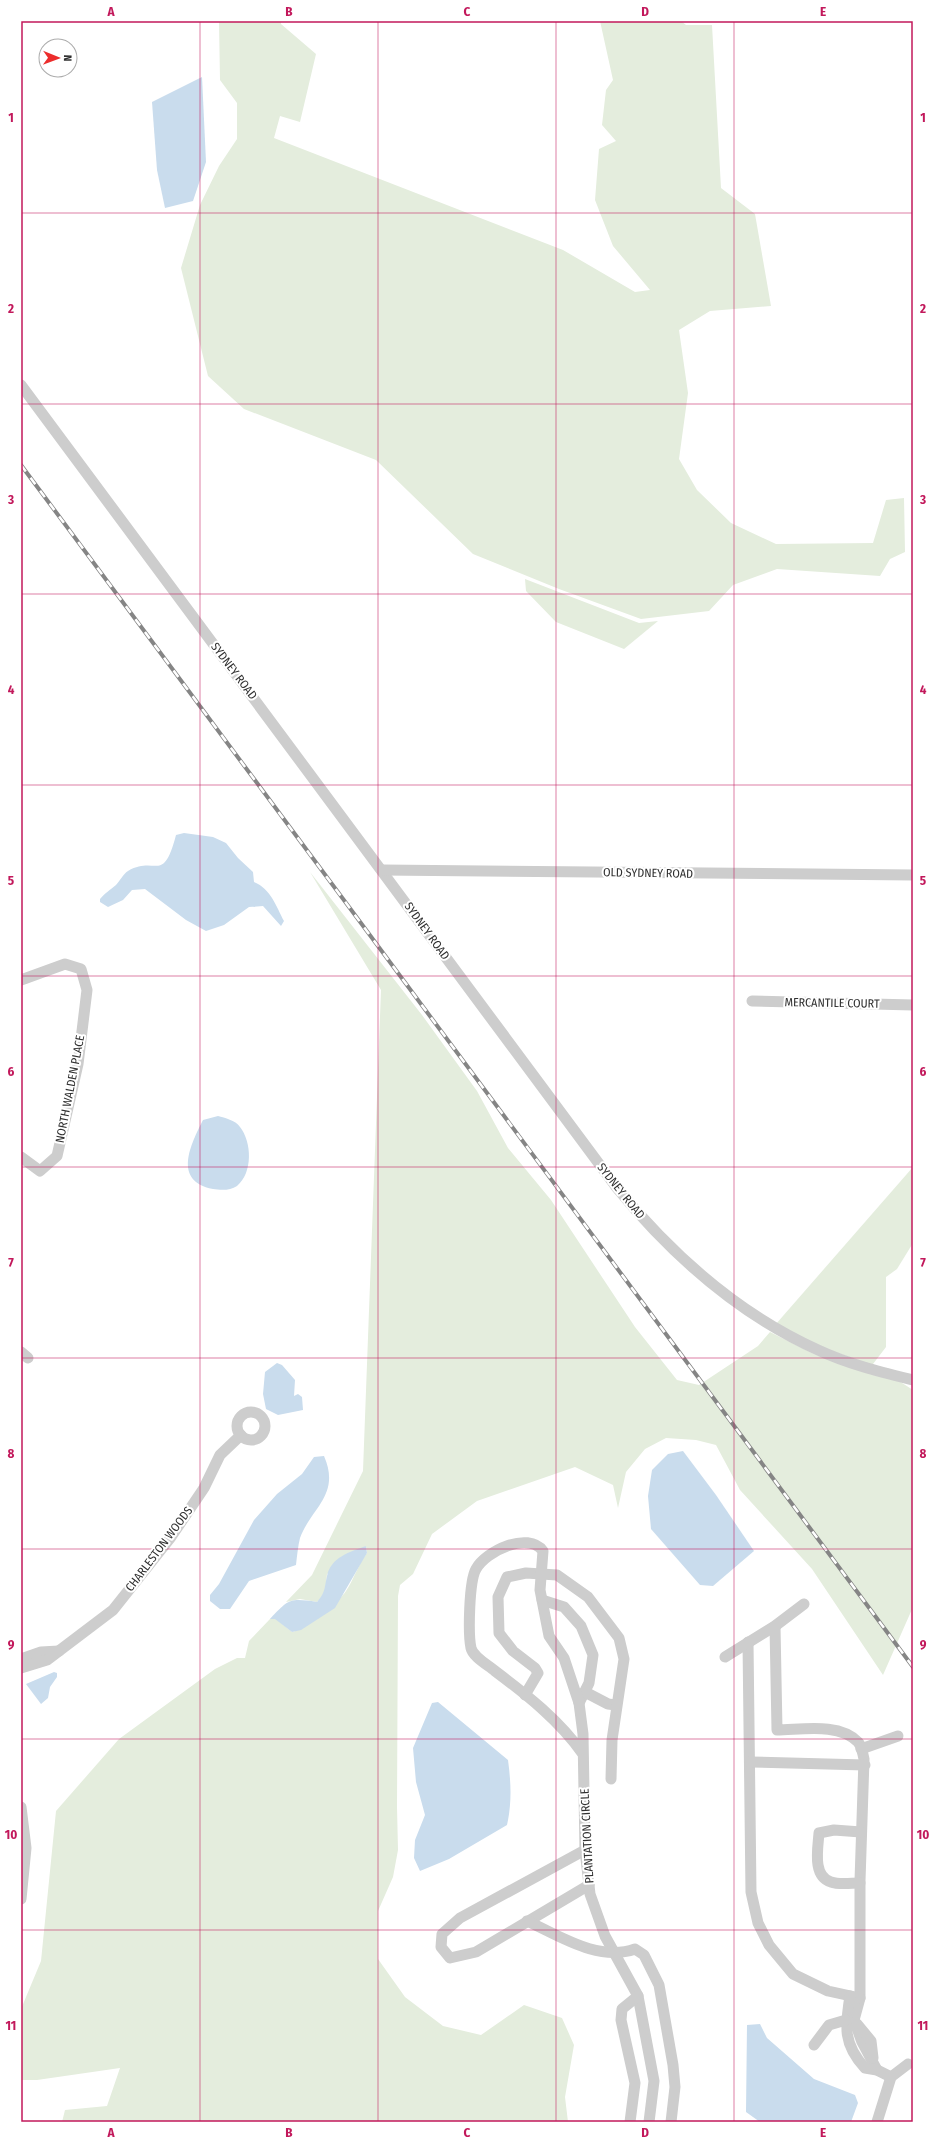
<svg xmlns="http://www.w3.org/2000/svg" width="934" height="2143" font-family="'Fira Sans Condensed',sans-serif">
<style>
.green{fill:#e4eddd}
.water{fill:#c9dced}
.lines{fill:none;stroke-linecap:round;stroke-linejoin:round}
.minor{stroke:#cdcdcd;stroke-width:11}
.rail-casing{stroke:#858585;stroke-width:4}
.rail{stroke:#fff;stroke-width:2.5;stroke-dasharray:8;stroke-linecap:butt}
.grid{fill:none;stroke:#c2185b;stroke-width:1;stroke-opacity:0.55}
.labels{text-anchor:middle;stroke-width:4;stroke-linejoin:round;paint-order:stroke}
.street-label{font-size:12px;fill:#303030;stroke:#fff}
.neatline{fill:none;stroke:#c2185b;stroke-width:1.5}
.grid-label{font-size:13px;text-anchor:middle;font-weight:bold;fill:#c2185b}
</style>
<rect width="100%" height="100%" fill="#fff"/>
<g class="green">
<polygon points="219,21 281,21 281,24 316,54 300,122 280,116 274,138 563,250 635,292 650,290 613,246 595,200 599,149 616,141 602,125 606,90 613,80 600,21 681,21 686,25 712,25 721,188 755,214 771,306 710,311 679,330 688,393 679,459 697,490 731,523 776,544 873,543 886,500 904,498 905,552 890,559 880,576 777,569 733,585 709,611 641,619 559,589 473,554 376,460 244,409 208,376 181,268 200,205 219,166 237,139 237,103 220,80"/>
<polygon points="525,579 639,623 658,621 624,649 556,622 526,591"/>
<path d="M310 872 422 1015 477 1091 508 1148 551 1200 635 1327 677 1380 699 1385 758 1346 770 1332 816 1355 899 1381 913 1390V1607L883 1675 812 1569 740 1490 716 1445 696 1440 666 1438 645 1449 626 1472 618 1508 613 1485 575 1467 477 1501 432 1534 413 1574 400 1585 398 1596 397 1807 398 1850 393 1877 378 1911V1959L405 1997 443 2026 481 2035 524 2005 562 2018 574 2045 565 2097 568 2122H62L65 2110 107 2106 120 2068 37 2080H21V2009L41 1961 56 1811 119 1739 215 1669 237 1658H245L249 1641 270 1619 275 1618 292 1632C306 1629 338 1603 346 1591 354 1579 358 1565 367 1553L366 1546 327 1574 325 1593 317 1602 300 1599 286 1602 312 1575 363 1471 381 990Z"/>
<polygon points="913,1167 913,1243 897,1269 886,1277 886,1347 873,1364 875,1366 821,1347 776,1324"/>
</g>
<g class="water">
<polygon points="202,77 206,162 193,201 165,208 157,170 152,102"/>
<path d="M184 833 213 837 226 843 238 858 253 872 254 882C271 889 276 906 284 921L281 926 263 906 249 907 224 925 206 931 186 920 145 889 132 890 123 900 108 907 100 902V899C105 893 110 890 116 885 120 881 123 874 128 871 156 855 163 885 176 835Z"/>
<path d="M218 1116C225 1118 235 1120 240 1127 252 1142 253 1173 237 1186 230 1191 220 1190 213 1189 172 1181 191 1144 203 1120Z"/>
<polygon points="277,1363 282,1365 295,1380 294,1396 298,1394 302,1397 303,1410 278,1415 266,1409 263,1394 265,1372"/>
<polygon points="683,1451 716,1495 754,1551 713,1586 700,1585 651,1529 648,1496 652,1470 668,1454"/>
<path d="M324 1456C341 1495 311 1508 300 1538 298 1546 297 1556 296 1565L249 1581 230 1609H220L210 1601V1595L219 1584 254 1520 277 1494 302 1474 314 1457Z"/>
<path d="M366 1546 367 1553 335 1608 301 1630 292 1632 275 1619H270C289 1599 289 1598 317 1602 326 1591 324 1589 327 1576 331 1557 350 1552 366 1546Z"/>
<polygon points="54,1672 57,1673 57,1677 50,1687 48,1698 41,1704 26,1684"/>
<path d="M438 1702 508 1760C511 1782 512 1803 507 1825L449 1859 420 1871 414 1858 415 1840 425 1815 416 1782 413 1748 432 1703Z"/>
<polygon points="760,2024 767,2038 814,2079 855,2095 858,2103 851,2122 760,2122 746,2112 747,2025"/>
</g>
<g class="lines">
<g class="minor">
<path d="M21 385 617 1188C672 1255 738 1314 818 1350 848 1364 881 1372 913 1380"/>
<polyline points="382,870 913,875"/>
<polyline points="21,980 65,964 81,969 87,990 78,1064 57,1156 40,1171 21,1157"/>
<polyline points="752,1001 913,1005"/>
<polyline points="21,1352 28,1358"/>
<circle cx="251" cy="1426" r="14"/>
<polyline points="542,1600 564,1607 581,1626 593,1655 589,1683 579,1703"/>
<path d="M775 1626 777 1730C800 1730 839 1722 858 1742 861 1745 863 1754 864 1759L860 1881V1998L854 2020 862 2042 877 2070"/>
<polyline points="748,1642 751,1892 758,1923 769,1945 793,1974 828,1991 860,1998"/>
<polyline points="725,1657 775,1626 804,1604"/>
<polyline points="21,1659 41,1652 59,1651"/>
<polyline points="21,1668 47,1660 113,1610 171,1537 204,1488 220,1455 241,1435"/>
<polyline points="585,1692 608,1704 616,1705"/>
<polyline points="525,1695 538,1673 535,1668 513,1651 499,1633 498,1597 507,1577 526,1573 557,1575 588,1597 619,1638 624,1659 612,1740 611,1779"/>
<polyline points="861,1749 898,1736"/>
<path d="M583 1754C560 1721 527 1695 495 1671 488 1665 473 1657 471 1648 468 1634 469 1581 476 1569 486 1551 528 1531 543 1551L540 1590 549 1636 564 1658 579 1703 583 1734 585 1850 590 1894 605 1936 638 1996 654 2081 649 2122"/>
<polyline points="750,1762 865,1765"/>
<polyline points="21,1807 26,1848 21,1899"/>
<polyline points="585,1850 460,1918 442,1934 441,1947 450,1958 476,1952 589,1885"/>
<path d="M860 1883C851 1883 839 1885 831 1882 812 1876 818 1848 819 1833L834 1830 861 1832"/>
<path d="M527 1921C560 1936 598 1962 635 1949L644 1955 659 1985 673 2065 675 2087 671 2122"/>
<path d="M850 1996C845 2027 843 2044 865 2068L877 2070 891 2077"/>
<polyline points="857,2024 871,2041 873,2058"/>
<polyline points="814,2045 829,2025 846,2020"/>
<polyline points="630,2122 635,2083 621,2020 622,2009 638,1996"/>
<polyline points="877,2122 891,2077 908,2064"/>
</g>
<g class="rail-casing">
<polyline id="rail" points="21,465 913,1667"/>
</g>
<use href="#rail" class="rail"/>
</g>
<path class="grid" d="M200 21V2122M378 21V2122M556 21V2122M734 21V2122M21 213H913M21 404H913M21 594H913M21 785H913M21 976H913M21 1167H913M21 1358H913M21 1549H913M21 1739H913M21 1930H913"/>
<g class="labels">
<g class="street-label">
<text transform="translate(234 671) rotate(53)" y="4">SYDNEY ROAD</text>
<text transform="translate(648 873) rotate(1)" y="4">OLD SYDNEY ROAD</text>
<text transform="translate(427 931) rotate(54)" y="4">SYDNEY ROAD</text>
<text transform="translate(832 1003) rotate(1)" y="4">MERCANTILE COURT</text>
<text transform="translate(70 1089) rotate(-79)" y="4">NORTH WALDEN PLACE</text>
<text transform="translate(621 1191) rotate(51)" y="4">SYDNEY ROAD</text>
<text transform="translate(159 1549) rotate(-53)" y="4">CHARLESTON WOODS</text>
<text transform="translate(587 1836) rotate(-93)" y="4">PLANTATION CIRCLE</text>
</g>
</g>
<rect width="934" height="2143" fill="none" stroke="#ffffff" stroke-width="44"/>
<g transform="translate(58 58) rotate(91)"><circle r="19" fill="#ffffff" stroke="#acacac"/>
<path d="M0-3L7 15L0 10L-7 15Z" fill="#ec2d2c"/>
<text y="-6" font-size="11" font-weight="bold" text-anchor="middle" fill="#303030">N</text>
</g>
<rect x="22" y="22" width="890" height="2099" class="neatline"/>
<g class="grid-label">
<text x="111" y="16">A</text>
<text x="289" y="16">B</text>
<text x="467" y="16">C</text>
<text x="645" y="16">D</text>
<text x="823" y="16">E</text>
<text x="11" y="122">1</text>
<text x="923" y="122">1</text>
<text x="11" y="313">2</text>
<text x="923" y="313">2</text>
<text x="11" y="504">3</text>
<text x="923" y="504">3</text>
<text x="11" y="694">4</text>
<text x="923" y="694">4</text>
<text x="11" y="885">5</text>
<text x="923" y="885">5</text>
<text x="11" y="1076">6</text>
<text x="923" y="1076">6</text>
<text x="11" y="1267">7</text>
<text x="923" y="1267">7</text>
<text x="11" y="1458">8</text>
<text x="923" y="1458">8</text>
<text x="11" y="1649">9</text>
<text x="923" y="1649">9</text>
<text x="11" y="1839">10</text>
<text x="923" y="1839">10</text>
<text x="11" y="2030">11</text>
<text x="923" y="2030">11</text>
<text x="111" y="2137">A</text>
<text x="289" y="2137">B</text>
<text x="467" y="2137">C</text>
<text x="645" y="2137">D</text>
<text x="823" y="2137">E</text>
</g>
</svg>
